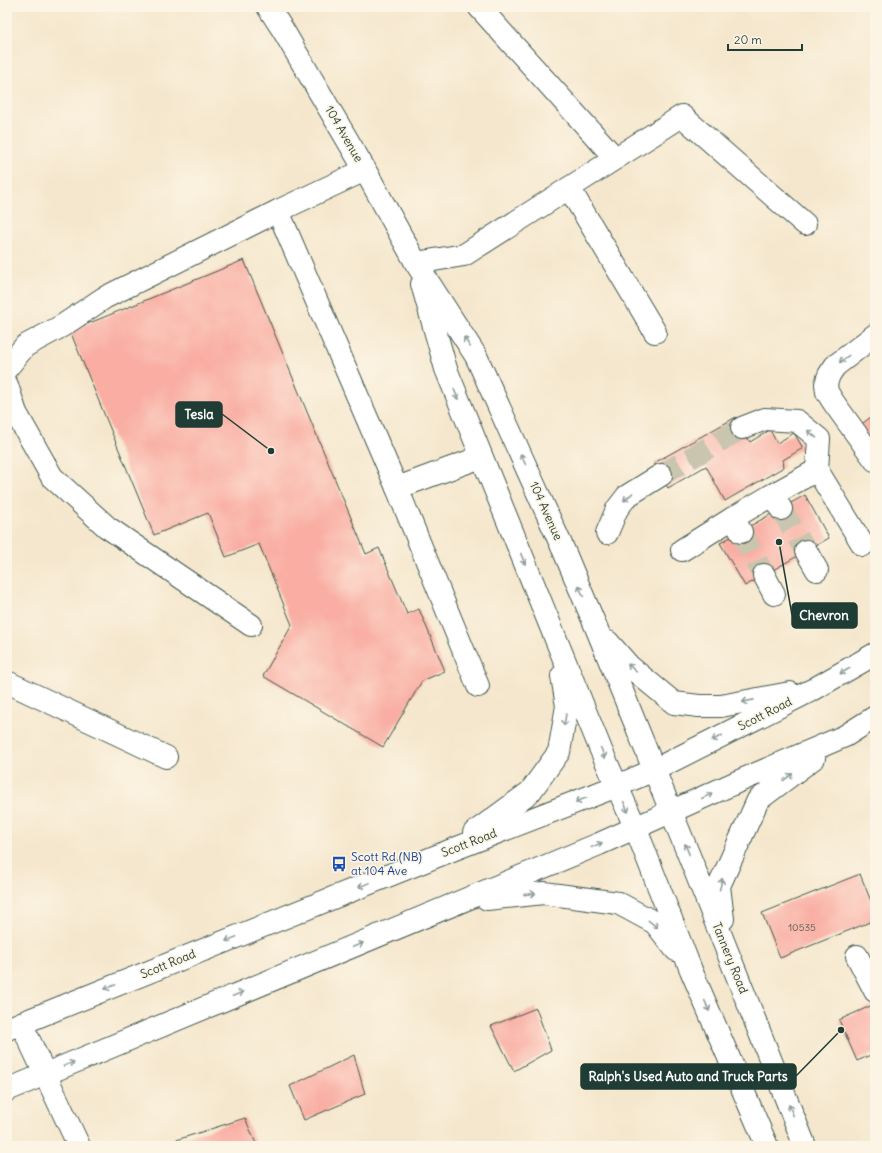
<svg xmlns="http://www.w3.org/2000/svg" width="882" height="1153" font-family="Delius,sans-serif">
<style>
.building{fill:#f9ada3}
.lines{fill:none;stroke-linecap:round;stroke-linejoin:round}
.minor-tunnel{stroke:#cac5ae;stroke-width:22;stroke-dasharray:22 11;stroke-linecap:butt}
.minor-casing{stroke:#3f564b;stroke-width:24}
.major-casing{stroke:#3f564b;stroke-width:24}
.minor{stroke:#fff;stroke-width:22}
.major{stroke:#fff;stroke-width:22}
.oneway{stroke:#8f9e9a}
.labels{text-anchor:middle;stroke-width:3.5;stroke-linejoin:round;paint-order:stroke}
.number-label{font-size:10px;fill:#565950}
.street-label{font-size:12px;fill:#1f3d34;stroke:#fcf5e5}
.transit-label{font-size:12px;fill:#164399;stroke:#fcf5e5;text-anchor:start}
.leader{fill:none;stroke:#1f3d34;stroke-width:1.5}
.callout-dot{fill:#1f3d34;stroke:#fcf5e5;stroke-width:1.5}
.callout{fill:#1f3d34;stroke:#1f3d34;stroke-width:1.5}
.callout-label{font-size:13px;text-anchor:middle;font-weight:bold;fill:#fff}
</style>
<rect width="100%" height="100%" fill="#fcf5e5"/>
<filter id="ink" filterUnits="userSpaceOnUse"><feTurbulence type="fractalNoise" baseFrequency=".025" numOctaves="2"/><feDisplacementMap in="SourceGraphic" scale="8" xChannelSelector="R" yChannelSelector="G"/><feConvolveMatrix kernelMatrix="1 2 1 2 8 2 1 2 1" color-interpolation-filters="sRGB"/></filter>
<filter id="wash" filterUnits="userSpaceOnUse"><feTurbulence type="fractalNoise" baseFrequency=".012" numOctaves="4" result="noise"/><feDisplacementMap in="SourceGraphic" scale="16" xChannelSelector="R" yChannelSelector="G"/><feGaussianBlur stdDeviation="0.9" result="paint"/><feColorMatrix in="noise" values="0 0 0 0 0 0 0 0 0 0 0 0 0 0 0 0 0 1.4 0 .05"/><feComposite in="paint" operator="in"/></filter>
<g filter="url(#wash)">
<rect width="100%" height="100%" fill="#f5e7cd"/>
<g id="blocks">
<g class="building">
<polygon points="244,260 366,554 379,548 407,614 419,609 445,671 422,681 383,747 263,676 292,625 259,544 226,557 208,513 154,535 70,331"/>
<polygon points="875,414 875,447 859,426"/>
<polygon points="736,417 750,442 770,430 777,443 794,433 803,448 783,460 784,467 725,501 706,466 668,488 654,463"/>
<polygon points="805,495 829,538 745,586 720,543"/>
<polygon points="860,874 875,911 875,920 780,958 762,913"/>
<polygon points="875,1004 875,1053 857,1061 839,1020"/>
<polygon points="536,1008 551,1050 514,1071 491,1026"/>
<polygon points="354,1055 365,1094 304,1120 290,1086"/>
<polygon points="245,1118 257,1146 168,1146 167,1143"/>
</g>
</g>
</g>
<g filter="url(#ink)">
<use href="#blocks" fill-opacity="0" stroke="#3f564b" stroke-width="1"/>
<g class="lines">
<g class="minor-tunnel">
<polyline points="661,475 742,428"/>
<polyline points="781,509 806,551"/>
<polyline points="741,532 764,575"/>
</g>
<g class="minor-casing">
<g id="minor">
<polyline points="479,7 615,158"/>
<polyline points="365,170 278,211 397,488 481,457"/>
<polyline points="569,188 655,332"/>
<polyline points="416,263 464,255 682,116 805,224"/>
<polyline points="875,335 835,366 829,375 826,384 827,392 834,403 875,460"/>
<polyline points="7,368 25,346 62,326 104,298 278,211"/>
<polyline points="7,385 16,413 52,477 107,527 251,625"/>
<polyline points="742,428 765,419 797,421 819,439 817,470"/>
<polyline points="397,488 478,686"/>
<polyline points="772,495 817,470 863,545"/>
<polyline points="733,518 772,495 781,509"/>
<polyline points="607,533 617,509 627,496 661,475"/>
<polyline points="682,550 733,518 741,532"/>
<polyline points="806,551 817,570"/>
<polyline points="764,575 774,594"/>
<polyline points="7,682 166,757"/>
<polyline points="857,956 875,991"/>
<polyline points="21,1023 79,1146"/>
</g>
</g>
<g class="major-casing">
<g id="major">
<polyline points="268,7 283,30 365,170 416,263 476,356 564,551 596,627 690,858 805,1146"/>
<polyline points="422,284 446,369 601,750 636,829 691,970 767,1146"/>
<polyline points="608,642 629,666 674,703 699,706 721,706 790,693"/>
<polyline points="474,833 530,792 559,752 567,706 562,676"/>
<polyline points="487,899 544,893 618,903 655,923 676,950"/>
<polyline points="723,919 719,886 758,800 814,758"/>
<polyline points="7,1029 452,850 617,786 654,770 814,689 875,654"/>
<polyline points="7,1090 599,844 737,782 845,736 875,717"/>
</g>
</g>
<use href="#minor" class="minor"/>
<use href="#major" class="major"/>
</g>
<defs><path id="oneway-shaft" d="M-6 0H5M1.5-3L5.5 0L1.5 3" fill="none" stroke-width="1.6" stroke-linecap="round" stroke-linejoin="round"/></defs>
<g class="oneway">
<use href="#oneway-shaft" transform="translate(467 342) rotate(-123)"/>
<use href="#oneway-shaft" transform="translate(844 359) rotate(142)"/>
<use href="#oneway-shaft" transform="translate(456 394) rotate(68)"/>
<use href="#oneway-shaft" transform="translate(812 434) rotate(-140)"/>
<use href="#oneway-shaft" transform="translate(523 459) rotate(-114)"/>
<use href="#oneway-shaft" transform="translate(628 497) rotate(139)"/>
<use href="#oneway-shaft" transform="translate(523 559) rotate(68)"/>
<use href="#oneway-shaft" transform="translate(581 591) rotate(-113)"/>
<use href="#oneway-shaft" transform="translate(632 668) rotate(-138)"/>
<use href="#oneway-shaft" transform="translate(845 671) rotate(150)"/>
<use href="#oneway-shaft" transform="translate(748 701) rotate(169)"/>
<use href="#oneway-shaft" transform="translate(565 720) rotate(99)"/>
<use href="#oneway-shaft" transform="translate(717 738) rotate(153)"/>
<use href="#oneway-shaft" transform="translate(603 753) rotate(67)"/>
<use href="#oneway-shaft" transform="translate(788 777) rotate(-37)"/>
<use href="#oneway-shaft" transform="translate(707 796) rotate(-25)"/>
<use href="#oneway-shaft" transform="translate(581 800) rotate(159)"/>
<use href="#oneway-shaft" transform="translate(626 807) rotate(66)"/>
<use href="#oneway-shaft" transform="translate(597 845) rotate(-23)"/>
<use href="#oneway-shaft" transform="translate(687 849) rotate(-112)"/>
<use href="#oneway-shaft" transform="translate(721 884) rotate(-76)"/>
<use href="#oneway-shaft" transform="translate(364 885) rotate(158)"/>
<use href="#oneway-shaft" transform="translate(530 894) rotate(-6)"/>
<use href="#oneway-shaft" transform="translate(653 924) rotate(38)"/>
<use href="#oneway-shaft" transform="translate(231 939) rotate(158)"/>
<use href="#oneway-shaft" transform="translate(358 945) rotate(-23)"/>
<use href="#oneway-shaft" transform="translate(110 987) rotate(158)"/>
<use href="#oneway-shaft" transform="translate(238 994) rotate(-22)"/>
<use href="#oneway-shaft" transform="translate(707 1006) rotate(67)"/>
<use href="#oneway-shaft" transform="translate(69 1064) rotate(-22)"/>
<use href="#oneway-shaft" transform="translate(791 1110) rotate(-112)"/>
</g>
</g>
<defs>
<g id="bus-bare" transform="scale(1.2)"><path d="M-5-6H5V4H4V6H2V4H-2V6H-4V4H-5ZM-3.5-4V0h7V-4ZM-3.5 1.2v1.5H-2V1.2ZM2 1.2v1.5H3.5V1.2Z" fill="#1a4fb4" stroke="#fcf5e5" stroke-width="2.5" paint-order="stroke"/></g>
</defs>
<g fill-rule="evenodd">
<use href="#bus-bare" x="339" y="864"/>
</g>
<g class="labels">
<g class="number-label">
<text x="802" y="931">10535</text>
</g>
<g class="street-label">
<text transform="translate(344 134) rotate(60)" y="4">104 Avenue</text>
<text transform="translate(546 511) rotate(66)" y="4">104 Avenue</text>
<text transform="translate(765 714) rotate(-27)" y="4">Scott Road</text>
<text transform="translate(469 843) rotate(-21)" y="4">Scott Road</text>
<text transform="translate(730 958) rotate(68)" y="4">Tannery Road</text>
<text transform="translate(168 964) rotate(-22)" y="4">Scott Road</text>
</g>
<g class="transit-label">
<text x="351" y="861">Scott Rd (NB)<tspan x="351" dy="14">at 104 Ave</tspan></text>
</g>
</g>
<path class="leader" d="M271 451L222 414M779 542L792 615M841 1030L796 1076"/>
<g class="callout-dot">
<circle cx="271" cy="451" r="4"/>
<circle cx="779" cy="542" r="4"/>
<circle cx="841" cy="1030" r="4"/>
</g>
<g class="callout">
<rect x="176" y="402" width="46" height="25" rx="4"/>
<rect x="792" y="603" width="65" height="25" rx="4"/>
<rect x="581" y="1064" width="215" height="25" rx="4"/>
</g>
<g class="callout-label">
<text x="199" y="419">Tesla</text>
<text x="824" y="620">Chevron</text>
<text x="688" y="1081">Ralph's Used Auto and Truck Parts</text>
</g>
<rect width="882" height="1153" fill="none" stroke="#fcf5e5" stroke-width="24"/>
<path d="M728 44v6h74v-6" fill="none" stroke="#1f3d34" stroke-width="2"/>
<text x="734" y="44" font-size="12" fill="#1f3d34" stroke="#fcf5e5" stroke-width="3" paint-order="stroke">20 m</text>
</svg>
